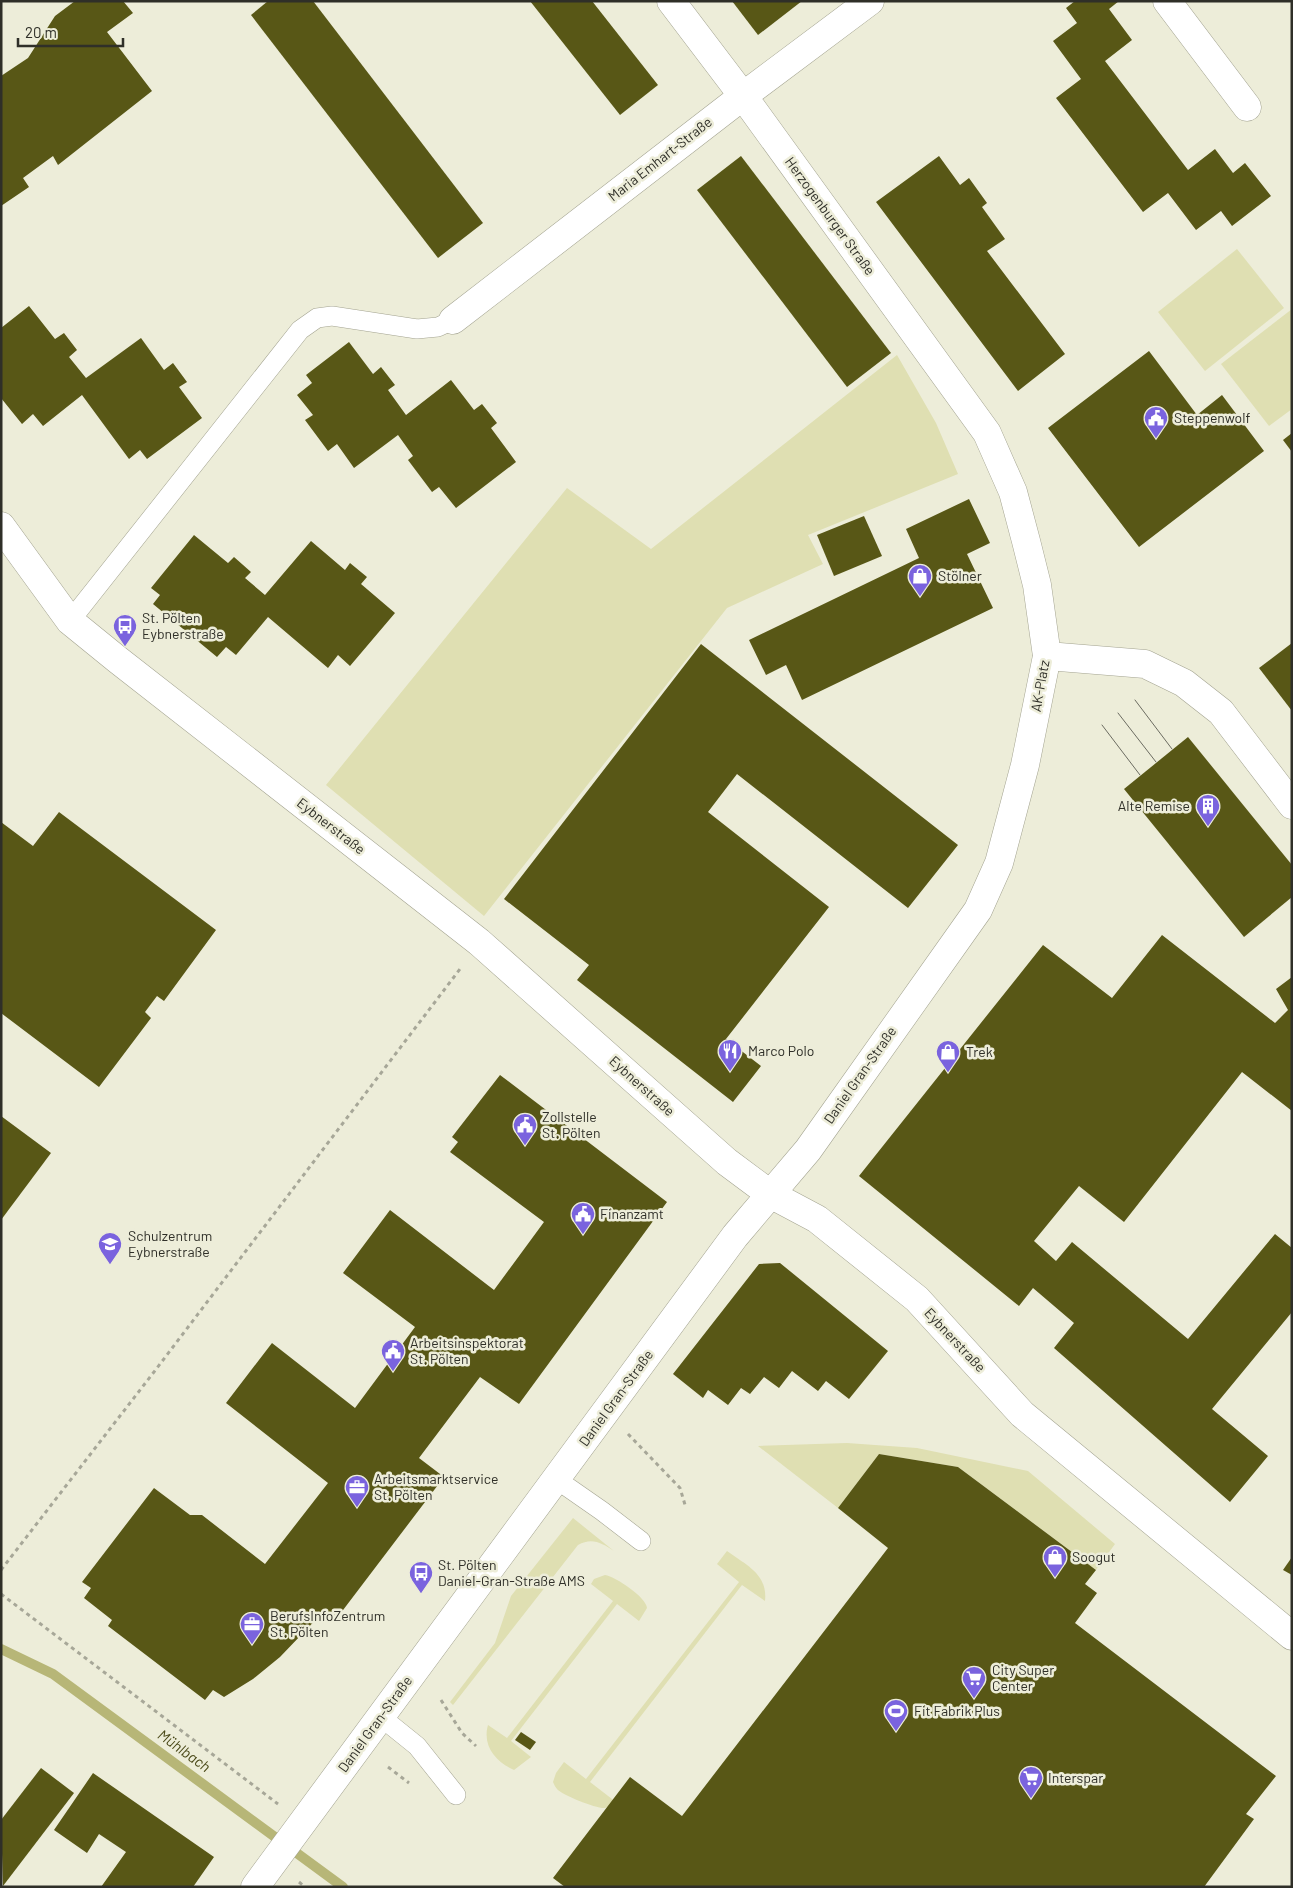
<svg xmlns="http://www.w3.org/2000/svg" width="1293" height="1888" font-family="Barlow,sans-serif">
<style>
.grass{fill:#dfdfb2}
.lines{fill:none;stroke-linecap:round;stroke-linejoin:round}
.stream{stroke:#b7b677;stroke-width:10}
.building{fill:#585716}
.lane-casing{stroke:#a3a390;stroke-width:20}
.street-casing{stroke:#a3a390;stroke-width:29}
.secondary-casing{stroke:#a3a390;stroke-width:29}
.path{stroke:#a7a798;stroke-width:3;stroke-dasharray:4 4;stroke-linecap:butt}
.lane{stroke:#fff;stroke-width:19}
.street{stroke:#fff;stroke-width:28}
.secondary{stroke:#fff;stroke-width:28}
.tram{stroke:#6c6c61;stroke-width:1}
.labels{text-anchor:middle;stroke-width:5;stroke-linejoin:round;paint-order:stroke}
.street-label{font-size:14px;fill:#2f2f28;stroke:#ededd9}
.poi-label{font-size:14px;fill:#2f2f28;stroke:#ededd9;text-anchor:start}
.water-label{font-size:15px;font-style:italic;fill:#494817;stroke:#ededd9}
</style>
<rect width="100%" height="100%" fill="#ededd9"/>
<g class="grass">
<polygon points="1237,249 1284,308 1205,371 1158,312"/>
<polygon points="1292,309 1292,409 1269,426 1221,364"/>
<polygon points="897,355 936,423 958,474 808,535 823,564 727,608 484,916 326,785 567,488 651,549"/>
<polygon points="847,1443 917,1448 1028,1471 1115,1544 1096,1570 958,1467 879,1454 838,1508 758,1446"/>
<path d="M573 1518 614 1551C602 1543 592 1537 578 1545L453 1705 450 1702 495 1643 511 1596Z"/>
<path d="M727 1551C746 1565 768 1574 765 1601L742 1585 590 1782 612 1799 614 1801C612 1804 608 1807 605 1808 597 1809 562 1795 557 1789 555 1787 554 1784 553 1782L556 1773 564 1762 586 1779 739 1582 717 1564Z"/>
<path d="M605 1575C616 1577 646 1597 647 1608L639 1621 617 1604 511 1741 531 1757 514 1770C496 1762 482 1746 488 1725L507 1738 613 1601 591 1584 594 1579Z"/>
</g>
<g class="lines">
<polyline class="stream" points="1,1649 53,1674 343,1887"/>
</g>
<g class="building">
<polygon points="75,1 123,1 133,13 107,32 152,91 58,165 53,156 23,178 29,187 1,206 1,76 28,58 55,16"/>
<polygon points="268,1 313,1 483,223 438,258 251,15"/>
<polygon points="530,1 592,1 658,85 620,115"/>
<polygon points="732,1 802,1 758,35"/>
<polygon points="1075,1 1119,1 1109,9 1132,40 1105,61 1188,170 1215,149 1233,173 1245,163 1271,196 1232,226 1221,211 1196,230 1168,193 1143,212 1056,98 1081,79 1053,41 1077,23 1066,8"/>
<polygon points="741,156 891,353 847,387 697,190"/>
<polygon points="939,156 960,185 969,178 987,203 982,207 1005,239 987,251 1065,354 1018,391 876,202"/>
<polygon points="29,306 55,339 64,333 77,350 69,357 86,378 141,338 164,370 173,363 187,382 179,387 202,418 147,459 140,450 129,459 82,395 43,426 33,414 22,424 1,398 1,328"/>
<polygon points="349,342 373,374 381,367 395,385 388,390 406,415 451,380 474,410 482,404 497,423 491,428 516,462 456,508 439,487 432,492 408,460 413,456 398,435 354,468 337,444 328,451 305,420 313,415 297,395 312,383 306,375"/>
<polygon points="1149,351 1197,415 1222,395 1264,451 1139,547 1048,428"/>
<polygon points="1292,433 1292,452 1283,440"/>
<polygon points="969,499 990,543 967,554 993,608 802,700 786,665 766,675 749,640 919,558 906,529"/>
<polygon points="864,516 882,556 834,576 817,535"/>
<polygon points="194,535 228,563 234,557 251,572 245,578 265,595 311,541 345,570 350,563 367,577 361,584 395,613 350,666 338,655 328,668 268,617 236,655 226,647 217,657 153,604 160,595 151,588"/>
<polygon points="1292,643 1292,711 1259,668"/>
<polygon points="701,644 958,845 908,908 737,774 708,812 829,907 726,1039 761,1066 733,1102 577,980 589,965 504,899"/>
<polygon points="1188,737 1292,865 1292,897 1244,937 1124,789"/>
<polygon points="59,812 216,930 164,1001 157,996 145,1012 151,1018 99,1087 1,1013 1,822 33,846"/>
<polygon points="1162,935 1275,1023 1288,1010 1276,989 1292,977 1292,1111 1242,1072 1124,1222 1079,1186 1034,1241 1056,1261 1072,1242 1188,1339 1275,1234 1292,1248 1292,1312 1212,1409 1268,1456 1230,1502 1054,1348 1074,1323 1033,1288 1019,1306 859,1176 1043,945 1112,998"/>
<polygon points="500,1075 667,1202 519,1404 480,1377 419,1458 444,1477 337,1618 325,1610 280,1657 253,1679 224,1697 213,1690 205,1700 108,1626 112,1620 84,1598 91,1588 82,1582 154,1488 190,1515 202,1515 265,1564 328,1483 226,1403 272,1343 355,1408 415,1327 343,1273 390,1210 494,1290 544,1222 450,1152 458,1142 452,1137"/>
<polygon points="1,1116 51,1153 1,1220"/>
<polygon points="780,1263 888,1351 849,1399 826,1381 818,1391 792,1371 779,1388 764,1377 750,1394 741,1388 728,1405 708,1390 703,1398 673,1374 759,1264"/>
<polygon points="879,1454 958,1467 1096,1570 1085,1584 1097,1593 1075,1623 1276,1776 1246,1814 1254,1819 1204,1887 565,1887 553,1878 630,1777 682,1816 888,1548 838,1508"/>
<polygon points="1292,1557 1292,1575 1283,1570"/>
<polygon points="521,1732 536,1742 530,1750 515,1740"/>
<polygon points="41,1768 74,1793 3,1886 1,1820"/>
<polygon points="93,1773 214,1857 193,1887 101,1887 126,1852 99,1834 87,1853 54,1830"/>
</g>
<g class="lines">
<g class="lane-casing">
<g id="lane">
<polyline points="70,621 300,330 317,318 332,316 417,329 438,327 453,320"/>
<polyline points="556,1479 602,1511 641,1541"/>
<polyline points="381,1717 417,1746 456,1795"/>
</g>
</g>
<g class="street-casing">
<g id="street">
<polyline points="1167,1 1247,107"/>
<polyline points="453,320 743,96 870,1"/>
<polyline points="1,526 70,621 118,660 479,942 727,1162 770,1194"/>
<polyline points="1047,656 1145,664 1184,683 1221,712 1292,805"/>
</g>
</g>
<g class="secondary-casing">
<g id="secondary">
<polyline points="770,1194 817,1219 917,1299 1022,1414 1292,1636"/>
<polyline points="255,1887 735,1236 808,1150 978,910 999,863 1025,765 1047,656 1037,585 1026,541 1013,492 987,433 743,96 671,1"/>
</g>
</g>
<g class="path">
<polyline points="628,1434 680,1488 686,1508"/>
<polyline points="1,1570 157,1368 460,969"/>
<polyline points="1,1594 278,1804"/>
<polyline points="441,1700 462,1733 476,1746"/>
<polyline points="388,1767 409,1783"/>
<polyline points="299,1882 305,1887"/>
</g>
<use href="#lane" class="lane"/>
<use href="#street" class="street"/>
<use href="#secondary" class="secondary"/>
<g class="tram">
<polyline points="1135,700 1172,749"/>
<polyline points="1118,713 1156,762"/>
<polyline points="1102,725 1140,775"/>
</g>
</g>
<defs>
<g id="civic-pin" transform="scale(1.25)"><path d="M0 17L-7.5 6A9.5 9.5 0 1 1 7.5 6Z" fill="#7a63de" stroke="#ededd9"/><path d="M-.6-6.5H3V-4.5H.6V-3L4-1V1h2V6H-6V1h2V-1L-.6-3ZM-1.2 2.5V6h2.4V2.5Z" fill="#fff"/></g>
<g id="shop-pin" transform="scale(1.25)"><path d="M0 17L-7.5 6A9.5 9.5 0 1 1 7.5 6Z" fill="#7a63de" stroke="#ededd9"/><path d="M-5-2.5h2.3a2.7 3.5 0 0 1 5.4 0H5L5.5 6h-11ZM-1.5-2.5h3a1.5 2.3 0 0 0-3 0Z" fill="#fff"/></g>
<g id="bus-pin" transform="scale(1.25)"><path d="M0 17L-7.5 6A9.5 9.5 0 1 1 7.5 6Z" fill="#7a63de" stroke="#ededd9"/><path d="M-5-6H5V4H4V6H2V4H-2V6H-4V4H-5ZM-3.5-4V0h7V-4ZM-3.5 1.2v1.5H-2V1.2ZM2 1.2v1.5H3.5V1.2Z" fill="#fff"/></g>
<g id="building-pin" transform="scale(1.25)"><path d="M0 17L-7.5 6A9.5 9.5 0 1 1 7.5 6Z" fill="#7a63de" stroke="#ededd9"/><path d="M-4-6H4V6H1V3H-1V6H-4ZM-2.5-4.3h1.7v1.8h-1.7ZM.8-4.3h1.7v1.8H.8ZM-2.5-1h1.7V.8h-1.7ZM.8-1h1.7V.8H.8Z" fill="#fff"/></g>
<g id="restaurant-pin" transform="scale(1.25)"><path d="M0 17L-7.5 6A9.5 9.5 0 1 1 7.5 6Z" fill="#7a63de" stroke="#ededd9"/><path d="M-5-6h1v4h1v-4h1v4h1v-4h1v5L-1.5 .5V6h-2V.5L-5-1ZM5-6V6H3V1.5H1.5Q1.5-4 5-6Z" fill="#fff"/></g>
<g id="school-pin" transform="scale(1.25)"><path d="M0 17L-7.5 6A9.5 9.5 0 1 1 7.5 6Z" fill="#7a63de" stroke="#ededd9"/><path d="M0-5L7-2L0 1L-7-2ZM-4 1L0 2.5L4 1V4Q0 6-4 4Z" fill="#fff"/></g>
<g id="office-pin" transform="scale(1.25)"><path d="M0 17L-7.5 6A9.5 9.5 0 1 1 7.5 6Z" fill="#7a63de" stroke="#ededd9"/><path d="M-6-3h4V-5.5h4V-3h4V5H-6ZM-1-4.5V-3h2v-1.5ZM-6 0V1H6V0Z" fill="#fff"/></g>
<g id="supermarket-pin" transform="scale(1.25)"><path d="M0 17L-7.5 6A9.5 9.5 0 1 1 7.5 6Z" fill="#7a63de" stroke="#ededd9"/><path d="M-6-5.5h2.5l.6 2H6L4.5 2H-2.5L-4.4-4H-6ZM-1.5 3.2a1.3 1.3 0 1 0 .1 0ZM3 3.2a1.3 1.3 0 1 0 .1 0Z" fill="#fff"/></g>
<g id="stadium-pin" transform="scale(1.25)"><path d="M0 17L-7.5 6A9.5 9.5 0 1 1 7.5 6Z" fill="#7a63de" stroke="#ededd9"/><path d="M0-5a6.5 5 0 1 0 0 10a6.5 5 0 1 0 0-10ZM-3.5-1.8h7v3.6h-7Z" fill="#fff"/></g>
</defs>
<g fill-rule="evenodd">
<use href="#civic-pin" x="1156" y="418"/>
<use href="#shop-pin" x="920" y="576"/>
<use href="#bus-pin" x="125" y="626"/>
<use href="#building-pin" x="1208" y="806"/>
<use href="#restaurant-pin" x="730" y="1051"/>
<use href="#shop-pin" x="948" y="1052"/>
<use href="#civic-pin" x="525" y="1125"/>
<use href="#civic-pin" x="583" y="1214"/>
<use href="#school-pin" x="110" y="1244"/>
<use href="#civic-pin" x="393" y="1351"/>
<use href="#office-pin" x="357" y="1487"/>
<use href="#shop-pin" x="1055" y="1557"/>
<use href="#bus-pin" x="421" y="1573"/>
<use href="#office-pin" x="252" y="1624"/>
<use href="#supermarket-pin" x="974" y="1678"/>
<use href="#stadium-pin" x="896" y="1711"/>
<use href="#supermarket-pin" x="1031" y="1778"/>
</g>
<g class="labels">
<g class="street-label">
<text transform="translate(660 159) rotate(-38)" y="5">Maria Emhart-Straße</text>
<text transform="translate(830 216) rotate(54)" y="5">Herzogenburger Straße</text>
<text transform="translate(1040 686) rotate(-80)" y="5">AK-Platz</text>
<text transform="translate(331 826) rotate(38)" y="5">Eybnerstraße</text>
<text transform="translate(860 1075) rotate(-55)" y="5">Daniel Gran-Straße</text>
<text transform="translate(642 1086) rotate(42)" y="5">Eybnerstraße</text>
<text transform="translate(955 1340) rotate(47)" y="5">Eybnerstraße</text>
<text transform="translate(616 1398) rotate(-54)" y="5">Daniel Gran-Straße</text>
<text transform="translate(375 1724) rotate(-54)" y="5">Daniel Gran-Straße</text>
</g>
<g class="poi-label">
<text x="1174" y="423">Steppenwolf</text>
<text x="938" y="581">Stölner</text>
<text x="142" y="623">St. Pölten<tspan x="142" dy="16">Eybnerstraße</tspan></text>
<text x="1190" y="811" text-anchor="end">Alte Remise</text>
<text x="748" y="1056">Marco Polo</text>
<text x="966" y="1057">Trek</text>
<text x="542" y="1122">Zollstelle<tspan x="542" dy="16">St. Pölten</tspan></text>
<text x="600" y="1219">Finanzamt</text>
<text x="128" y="1241">Schulzentrum<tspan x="128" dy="16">Eybnerstraße</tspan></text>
<text x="410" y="1348">Arbeitsinspektorat<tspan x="410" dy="16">St. Pölten</tspan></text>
<text x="374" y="1484">Arbeitsmarktservice<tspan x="374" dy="16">St. Pölten</tspan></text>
<text x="1072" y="1562">Soogut</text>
<text x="438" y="1570">St. Pölten<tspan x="438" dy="16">Daniel-Gran-Straße AMS</tspan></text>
<text x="270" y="1621">BerufsInfoZentrum<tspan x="270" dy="16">St. Pölten</tspan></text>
<text x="992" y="1675">City Super<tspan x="992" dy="16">Center</tspan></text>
<text x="914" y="1716">Fit Fabrik Plus</text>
<text x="1048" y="1783">Interspar</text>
</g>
<g class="water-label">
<text transform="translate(184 1751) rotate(36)" y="5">Mühlbach</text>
</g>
</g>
<rect width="1293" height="1888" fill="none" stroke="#2f2f28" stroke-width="5"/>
<path d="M18 38v8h105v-8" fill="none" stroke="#2f2f28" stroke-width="2.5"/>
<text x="25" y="38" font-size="15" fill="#2f2f28" stroke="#ededd9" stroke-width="4" paint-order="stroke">20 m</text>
</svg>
